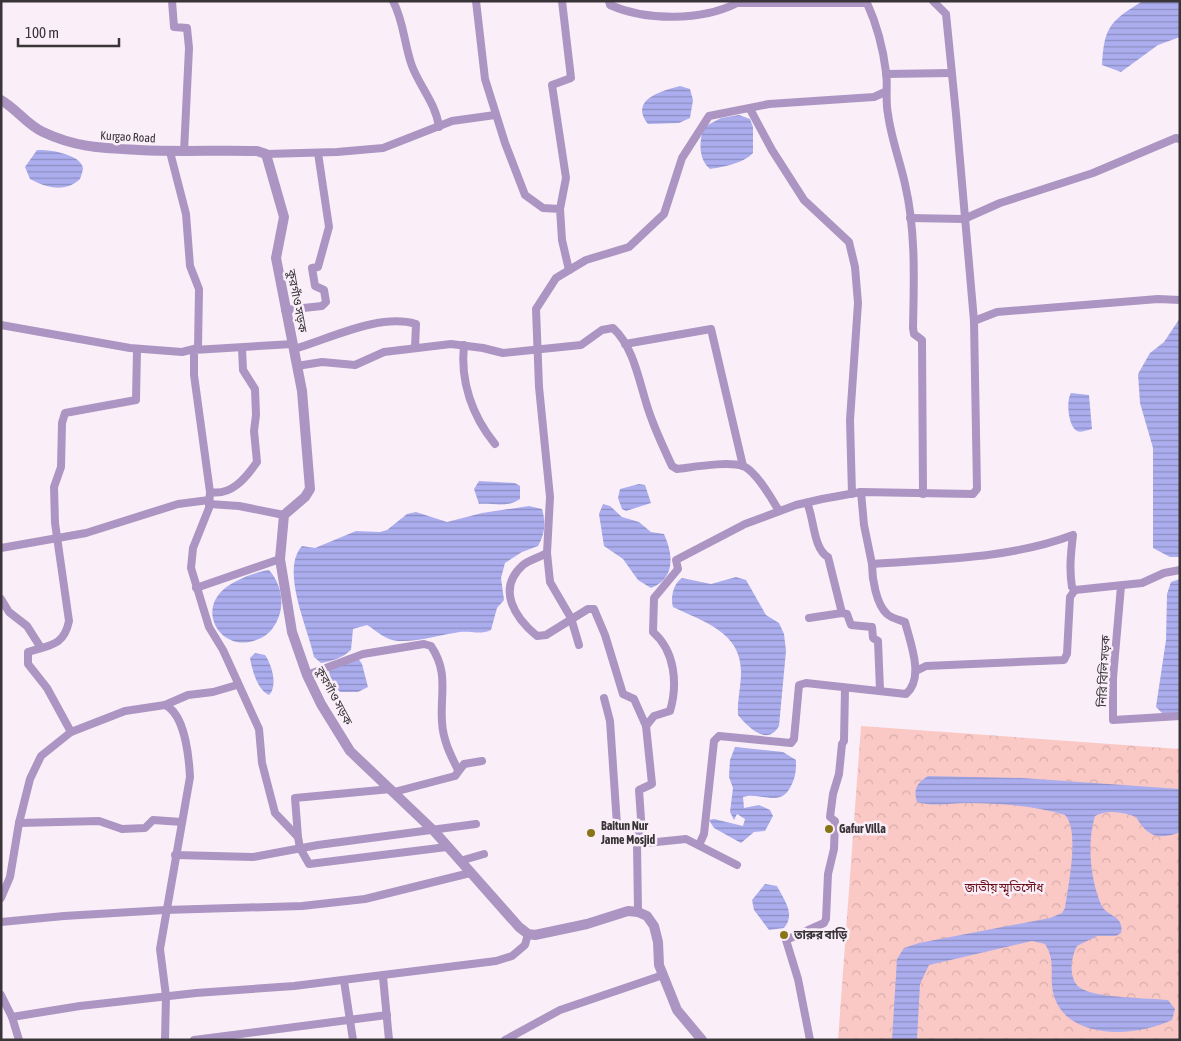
<svg xmlns="http://www.w3.org/2000/svg" width="1181" height="1041" font-family="'Asap Condensed','Noto Sans Bengali',sans-serif">
<style>
.park{fill:url(#park-crowns)}
.water{fill:url(#water-rules)}
.lines{fill:none;stroke-linecap:round;stroke-linejoin:round}
.minor{stroke:#ac95c2;stroke-width:8}
.tertiary{stroke:#ac95c2;stroke-width:10}
.poi-dot{fill:#877518;stroke:#faeff8;stroke-width:2}
.labels{text-anchor:middle;stroke-width:5;stroke-linejoin:round;paint-order:stroke}
.street-label{font-size:12px;fill:#383437;stroke:#faeff8}
.poi-label{font-size:12px;font-weight:bold;fill:#383437;stroke:#faeff8;text-anchor:start}
.park-label{font-size:12px;fill:#690d16;stroke:#faeff8}
</style>
<defs>
<pattern id="park-crowns" width="20" height="18" patternUnits="userSpaceOnUse" patternTransform="scale(1.25)"><rect width="20" height="18" fill="#fac9c6"/><path d="M2 6a3 3 0 1 1 6 0M12 15a3 3 0 1 1 6 0" fill="none" stroke="#d7adab"/></pattern>
<pattern id="water-rules" width="6" height="5" patternUnits="userSpaceOnUse" patternTransform="scale(1.25)"><rect width="6" height="5" fill="#abadee"/><path d="M0 2.5h6" fill="none" stroke="#8c8ec2"/></pattern>
</defs>
<rect width="100%" height="100%" fill="#faeff8"/>
<polygon class="park" points="861,726 1180,749 1180,1040 838,1040"/>
<g class="water">
<path d="M1143 1H1180V37L1158 45 1121 72 1102 65C1104 27 1110 21 1143 1Z"/>
<path d="M680 86 690 89 693 100 690 118 679 123 648 124C629 99 662 91 680 86Z"/>
<path d="M739 115 750 119 753 127V153C744 163 723 167 710 169 698 159 699 141 704 127L721 118Z"/>
<path d="M37 150C48 149 81 154 83 168 83 171 81 176 80 179 65 193 47 188 30 179L25 167Z"/>
<polygon points="1180,318 1180,557 1170,557 1153,548 1153,448 1140,403 1138,374 1150,353 1164,342"/>
<path d="M1071 393 1089 395 1092 429C1088 430 1081 433 1077 431 1068 426 1066 400 1071 393Z"/>
<path d="M479 481 515 483 520 486V499C508 508 493 503 479 504L474 489Z"/>
<polygon points="639,484 645,485 651,503 626,511 622,509 618,498 620,489"/>
<path d="M603 504 610 506 622 517 639 522 651 532 664 534C673 554 676 578 651 588L638 580 623 559 604 546 599 514Z"/>
<path d="M529 506 542 509C546 522 545 534 538 546L522 552 505 563 501 578 504 600 497 608 491 630C481 635 471 631 460 632 439 635 419 642 398 641 385 640 377 631 367 625L353 629 351 650C342 658 333 661 321 663L314 657C308 628 280 570 302 546L315 548 356 531 380 532 387 530 407 514 416 512 447 522 482 513Z"/>
<path d="M269 570C279 581 284 598 280 613 276 626 269 636 256 640 223 653 196 613 224 589 235 580 255 572 269 570Z"/>
<path d="M736 577 746 580 766 615 779 623 784 634 786 651 779 726C767 747 748 727 738 715 737 701 741 687 741 672 741 632 704 622 673 607 670 597 674 583 682 578L711 584Z"/>
<polygon points="1180,579 1180,714 1162,713 1156,707 1166,640 1167,594 1171,582"/>
<path d="M255 653 265 655C272 665 278 686 269 695 257 690 252 669 250 658Z"/>
<polygon points="358,658 362,664 368,687 358,692 340,692 330,680 329,670"/>
<path d="M735 747 783 752 796 760C796 771 796 776 791 786 780 809 760 791 743 797L744 808 759 805 770 810 773 816 765 831 754 832 741 843 714 828 709 820 714 819 743 826 745 819 737 814 734 820 730 812 733 788 729 777 730 760Z"/>
<path d="M928 776 1022 778 1180 789V832C1158 841 1147 836 1136 817 1124 812 1107 809 1095 816 1087 842 1090 876 1100 902 1105 918 1125 914 1121 933L1116 936H1097L1077 946C1071 957 1067 981 1082 989 1099 998 1147 998 1168 1000L1175 1009 1172 1020C1137 1037 1068 1041 1054 996 1048 976 1057 963 1045 944L1032 941 929 965 920 984 917 1040H892L897 959 904 948 919 943 1050 918 1062 913 1065 908C1068 887 1080 830 1065 815 1035 806 999 803 968 803 950 803 935 807 917 802 913 789 917 783 928 776Z"/>
<path d="M765 884 777 886C784 900 796 914 784 928L769 930 754 910 752 900Z"/>
</g>
<g class="lines">
<g class="minor">
<polyline points="172,1 174,27 187,28 189,48 184,152"/>
<path d="M393 1C404 22 404 44 412 66 420 87 436 104 439 127"/>
<polyline points="476,1 485,79 505,143 525,195 543,208 560,209 562,240 569,270"/>
<path d="M609 1 610 5C646 21 702 21 737 3H867C877 25 883 48 886 72 888 86 885 100 888 114 891 138 900 161 905 184 916 231 914 281 913 328L914 334 922 340 923 494"/>
<polyline points="886,74 951,73"/>
<polyline points="750,109 772,150 804,200 849,242 855,267 858,303 850,420 852,494"/>
<polyline points="266,154 337,152 383,148 452,121 495,115"/>
<polyline points="560,209 566,178 552,85 571,78 562,1"/>
<polyline points="910,218 964,219 1000,203 1093,173 1176,138 1180,139"/>
<polyline points="285,310 322,306 326,302 324,290 315,286 312,268 318,267 329,227 318,153"/>
<polyline points="974,321 997,312 1158,299 1180,300"/>
<polyline points="1,325 130,348 182,352 198,348 199,289 190,266 186,214 170,152"/>
<polyline points="293,344 194,350 194,375 210,492 209,508 193,548 191,568 209,627 223,650 259,729 262,763 275,813 298,837 300,848 309,864 447,847"/>
<polyline points="625,344 711,329 743,466"/>
<path d="M464 345C460 381 472 416 495 444"/>
<path d="M137 349 136 400 65 413 62 423 61 467 54 487 55 523 69 621C64 646 50 645 28 652V664L47 688 71 732 125 711 165 705C185 714 189 758 190 777L160 949 166 996 165 1040"/>
<path d="M294 349C329 339 379 313 416 324L415 348"/>
<path d="M297 366 322 362 355 365 384 352 451 344 483 348 503 353 581 345 602 330 613 328C637 350 640 391 652 420 658 436 665 451 672 466L677 469C694 467 727 461 743 466 756 471 772 499 779 511"/>
<path d="M210 492C231 496 245 479 257 462L254 431 256 415 255 389 243 370 242 348"/>
<path d="M861 492 864 525 872 564C939 559 1009 559 1073 535 1071 552 1069 569 1072 587L1075 590"/>
<path d="M807 503C814 517 813 549 828 557L842 613 847 614 851 625 872 627 873 638 878 641 880 690"/>
<polyline points="209,504 239,506 284,515"/>
<polyline points="1,548 86,533 178,504 209,500"/>
<polyline points="547,553 550,582 571,618 579,645"/>
<polyline points="1121,586 1113,678 1113,720 1180,716"/>
<polyline points="196,588 280,559"/>
<polyline points="1075,590 1142,583 1164,573 1180,570"/>
<polyline points="1,599 9,612 27,626 41,648"/>
<polyline points="809,618 842,613"/>
<polyline points="916,671 926,666 1064,660 1067,654 1070,597 1075,590"/>
<path d="M307 675 363 654 424 644 431 646C449 673 440 693 442 722 443 740 450 754 458 770"/>
<polyline points="604,698 610,721 617,825 640,828"/>
<polyline points="165,705 188,695 213,692 237,685"/>
<path d="M646 726 634 699 623 694 605 635 594 609H588L546 635 537 636C515 618 496 589 523 565 529 560 540 557 547 553L550 497 539 387 536 309 556 278 586 260 629 247 664 214 682 158 709 116 769 104 874 97 885 92"/>
<polyline points="394,792 455,776 464,764 482,761"/>
<polyline points="19,823 99,821 122,829 145,828 153,820 182,822"/>
<polyline points="298,837 295,798 391,789"/>
<polyline points="637,844 686,839 737,865"/>
<path d="M699 845 704 834 714 741 719 736 791 743 794 739 799 685 806 683 906 694C925 678 910 642 905 622 900 620 891 618 887 614 876 604 872 578 872 564"/>
<polyline points="175,855 253,857 318,845 476,824"/>
<polyline points="460,861 484,854"/>
<polyline points="1,898 10,877 19,823 30,779 41,756 71,732"/>
<path d="M638 912 637 844 641 819 639 790 652 784 646 726 654 716 670 711C678 684 675 651 653 632L654 598 678 569 676 560 745 524 796 505 822 499 861 492 973 494 977 489 974 321 956 114 946 14 933 1"/>
<polyline points="1,922 64,916 165,910 302,906 365,899 470,873"/>
<polyline points="383,977 389,1040"/>
<polyline points="344,981 353,1040"/>
<polyline points="1,995 12,1017 80,1006 196,993 294,986 496,961 512,956 525,945 528,934"/>
<polyline points="12,1017 19,1040"/>
<polyline points="194,1040 387,1015"/>
<polyline points="505,1040 560,1010 663,975"/>
<polyline points="810,1040 798,979 786,940 824,923 826,919 828,874 834,849 835,821 830,817 833,794 839,774 842,744 844,741 845,688"/>
</g>
<path class="tertiary" d="M1 100C17 109 27 125 43 132 77 148 103 148 139 150 179 152 218 150 257 151L266 154 284 217 276 258 302 391 310 489 305 497 284 515 280 559 292 632 307 675 321 704 350 751 434 831 519 927 528 934 535 935 587 924 628 911 638 912 647 916 654 926 658 942 659 965 677 1010 702 1040"/>
</g>
<g class="poi-dot">
<circle cx="829" cy="829" r="5"/>
<circle cx="591" cy="833" r="5"/>
<circle cx="784" cy="935" r="5"/>
</g>
<g class="labels">
<g class="street-label">
<text transform="translate(128 137) rotate(3)" y="4">Kurgao Road</text>
<text transform="translate(297 301) rotate(79)" y="4">কুরগাঁও সড়ক</text>
<text transform="translate(1104 671) rotate(-87)" y="4">নিরি বিলি সড়ক</text>
<text transform="translate(334 696) rotate(62)" y="4">কুরগাঁও সড়ক</text>
</g>
<g class="poi-label">
<text x="601" y="830">Baitun Nur<tspan x="601" dy="14">Jame Mosjid</tspan></text>
<text x="839" y="833">Gafur Villa</text>
<text x="794" y="939">তারুর বাড়ি</text>
</g>
<g class="park-label">
<text x="1004" y="892">জাতীয় স্মৃতিসৌধ</text>
</g>
</g>
<rect width="1181" height="1041" fill="none" stroke="#383437" stroke-width="5"/>
<path d="M18 38v8h101v-8" fill="none" stroke="#383437" stroke-width="2.5"/>
<text x="25" y="38" font-size="15" fill="#383437" stroke="#faeff8" stroke-width="4" paint-order="stroke">100 m</text>
</svg>
